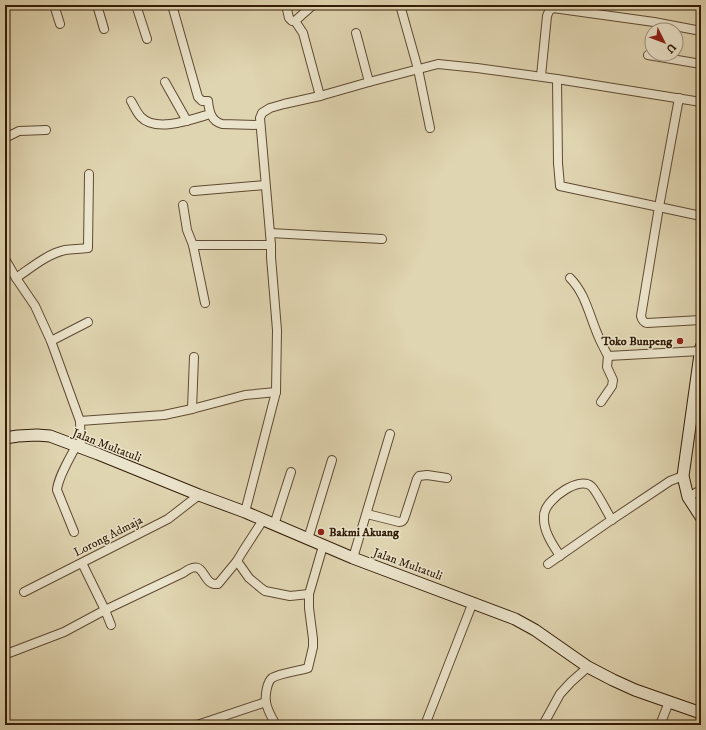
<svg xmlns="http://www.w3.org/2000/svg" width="706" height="730" font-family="'IM FELL DW Pica',serif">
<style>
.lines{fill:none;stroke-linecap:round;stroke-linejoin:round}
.minor-casing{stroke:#5e4a31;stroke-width:10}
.secondary-casing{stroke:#321c06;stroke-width:13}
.minor{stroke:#ebe4cc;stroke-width:8}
.secondary{stroke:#ebe4cc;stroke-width:11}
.poi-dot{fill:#8f2418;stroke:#ebe4cc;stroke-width:1.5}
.labels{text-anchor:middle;stroke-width:3;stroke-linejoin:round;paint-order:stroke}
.poi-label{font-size:12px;font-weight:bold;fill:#321c06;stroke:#ebe4cc;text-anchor:end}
.street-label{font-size:12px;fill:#321c06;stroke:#ebe4cc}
</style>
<rect width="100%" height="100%" fill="#e0d5b1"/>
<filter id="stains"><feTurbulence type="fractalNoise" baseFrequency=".005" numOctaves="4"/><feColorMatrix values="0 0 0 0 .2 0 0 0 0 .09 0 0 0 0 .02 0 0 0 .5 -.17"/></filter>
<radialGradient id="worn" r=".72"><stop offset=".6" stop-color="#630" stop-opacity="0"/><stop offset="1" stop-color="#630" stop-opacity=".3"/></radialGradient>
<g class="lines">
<g class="minor-casing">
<g id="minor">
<polyline points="54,5 60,24"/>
<polyline points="97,5 104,29"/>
<polyline points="136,5 147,39"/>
<path d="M172 5 198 97 202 101H208C209 111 211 121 222 124L260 125"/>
<polyline points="286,5 289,18 292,21 295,21 303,33 320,96"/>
<polyline points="400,5 418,69 430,128"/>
<polyline points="5,6 7,5"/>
<polyline points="295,21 313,5"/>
<polyline points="356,33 369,82"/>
<polyline points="648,55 701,64"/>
<polyline points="541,76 547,16 549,11 553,8 654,22 701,31"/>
<polyline points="557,79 558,163 560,186 645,204 701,216"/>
<polyline points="165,82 187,121"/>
<path d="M679 98 659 207 641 316C642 320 643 322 647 323L701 320"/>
<path d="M131 101C134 106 137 113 141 117 156 133 193 119 210 114"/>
<polyline points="5,138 19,131 46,130"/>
<polyline points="194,191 265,185"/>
<polyline points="183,205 187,230 193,245 205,303"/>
<polyline points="270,233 382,239"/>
<polyline points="193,245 271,245"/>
<polyline points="5,259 16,278 35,306 51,341 80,421 81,448"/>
<path d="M16 278C31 268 47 254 65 250 73 249 80 249 88 248L89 174"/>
<path d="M570 278C585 293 589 314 597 333 600 341 604 348 608 356L700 351"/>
<polyline points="51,341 88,322"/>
<polyline points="601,402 612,386 613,380 607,367 608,356"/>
<polyline points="192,409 194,357"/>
<polyline points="80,421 164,415 192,409 245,395 276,392"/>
<polyline points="688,497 701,490"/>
<polyline points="245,512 276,392 277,330 271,257 271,245 260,118 262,113 270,108 284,104 320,96 369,82 438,64 477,68 557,79 701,102"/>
<path d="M367 514 399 522C403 522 404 520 405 516L417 479 419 476 427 475 447 478"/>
<polyline points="274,525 291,472"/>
<path d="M74 532 57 490C58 477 70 458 76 446"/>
<polyline points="308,539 332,460"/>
<path d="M560 556C553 545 543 531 544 517 544 515 544 513 545 511 549 498 579 476 591 486 597 491 607 513 612 520"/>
<polyline points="353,558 390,434"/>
<polyline points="237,561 249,578 261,588 265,591 290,596 309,594"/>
<polyline points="82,563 105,610 111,625"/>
<polyline points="548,564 607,523 670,481 683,476"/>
<polyline points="24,592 168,519 199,495"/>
<path d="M9 653 64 632 105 610 183 573C207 555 200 586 218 584L237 561 243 551 263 520"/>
<polyline points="197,725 266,702"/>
<path d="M276 725C272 718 267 710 266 702 265 695 267 682 272 678 280 673 299 671 308 668L313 647V639L309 608V594L323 546"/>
<polyline points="425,725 473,602"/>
<polyline points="543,725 560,694 571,682 588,667"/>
<polyline points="660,725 669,702"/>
</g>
</g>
<g class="secondary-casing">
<g id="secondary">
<polyline points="701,347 683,476 688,497 701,517"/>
<polyline points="5,438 18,436 37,435 50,436 98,454 199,495 245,512 353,558 515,619 535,630 588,667 613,680 635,690 701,713"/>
</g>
</g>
<use href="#minor" class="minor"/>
<use href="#secondary" class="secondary"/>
</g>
<g class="poi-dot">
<circle cx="680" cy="341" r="4"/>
<circle cx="321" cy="532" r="4"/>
</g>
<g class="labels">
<g class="poi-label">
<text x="672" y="345">Toko Bunpeng</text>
<text x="329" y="536" text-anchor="start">Bakmi Akuang</text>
</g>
<g class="street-label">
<text transform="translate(107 445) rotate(21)" y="4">Jalan Multatuli</text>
<text transform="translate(108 536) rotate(-27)" y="4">Lorong Admaja</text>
<text transform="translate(408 564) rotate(20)" y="4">Jalan Multatuli</text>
</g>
</g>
<rect width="706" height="730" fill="none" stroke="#e0d5b1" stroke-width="20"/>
<rect x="6" y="6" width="694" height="718" fill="none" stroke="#321c06" stroke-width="2"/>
<rect x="10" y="10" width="686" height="710" fill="none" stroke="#321c06"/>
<g transform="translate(664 42) rotate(132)"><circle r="19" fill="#ebe4cc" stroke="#a1947d"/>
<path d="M0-3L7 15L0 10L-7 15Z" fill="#8f2418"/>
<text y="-6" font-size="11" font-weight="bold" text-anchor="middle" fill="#321c06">U</text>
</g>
<rect width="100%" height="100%" filter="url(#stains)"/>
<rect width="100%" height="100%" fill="url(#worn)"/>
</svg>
